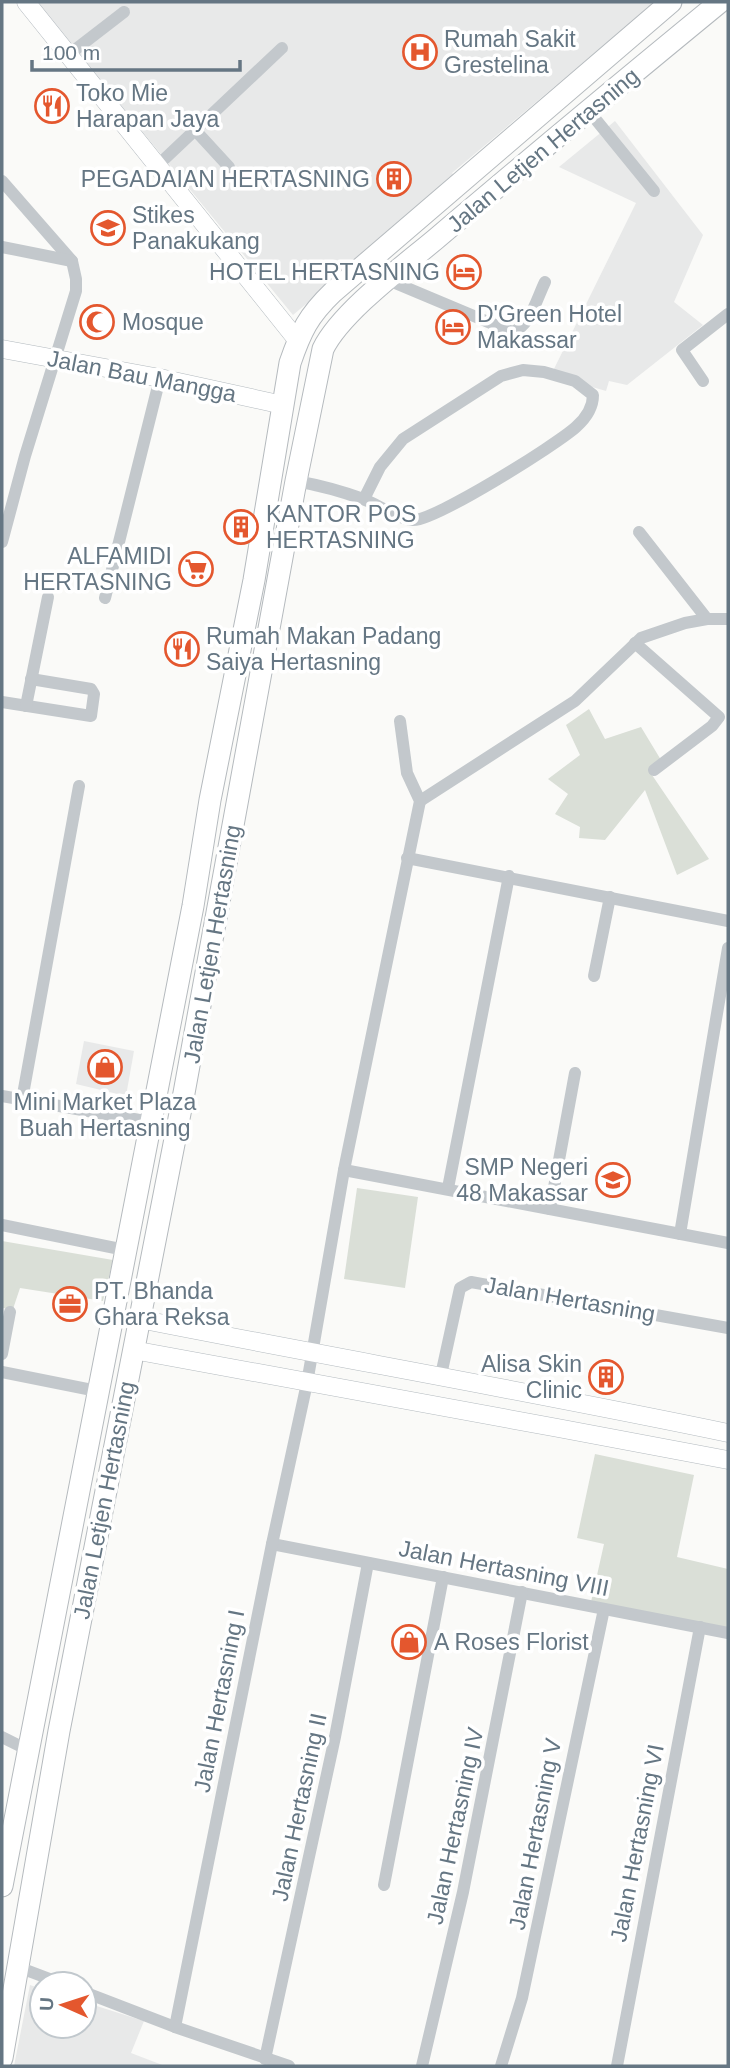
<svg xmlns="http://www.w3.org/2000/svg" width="730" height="2068" font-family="Helvetica,sans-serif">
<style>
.built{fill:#e8e9e9}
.green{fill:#dadfd7}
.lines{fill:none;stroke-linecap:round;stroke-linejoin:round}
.secondary-casing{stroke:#b3babf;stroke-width:19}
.primary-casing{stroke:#b5babe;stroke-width:23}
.street{stroke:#c3c8cc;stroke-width:12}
.secondary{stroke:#fff;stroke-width:18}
.primary{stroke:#fff;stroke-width:21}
.labels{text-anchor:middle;stroke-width:7;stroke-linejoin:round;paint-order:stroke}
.poi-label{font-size:23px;fill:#657683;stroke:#fff;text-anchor:start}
.street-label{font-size:23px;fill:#657683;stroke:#fff}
</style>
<rect width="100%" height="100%" fill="#fafaf8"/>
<g class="built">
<polygon points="36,2 655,2 452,173 456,178 293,315"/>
<polygon points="615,121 703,235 674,302 703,325 627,385 609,381 606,391 551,375 636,203 559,167"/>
<polygon points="84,1041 134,1051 126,1096 76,1084"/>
<polygon points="30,1985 42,1989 42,2026 84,2026 84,2002 144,2021 131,2053 165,2066 14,2066"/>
</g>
<g class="green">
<polygon points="589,709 605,739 641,727 661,760 652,775 709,859 677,875 645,790 605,840 579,838 580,827 555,814 568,794 548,779 580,755 566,725"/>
<polygon points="357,1188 418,1197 405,1288 344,1279"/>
<polygon points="2,1241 113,1260 103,1301 20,1288 13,1309 2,1308"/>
<polygon points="595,1454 694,1475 677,1557 728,1569 728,1632 591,1602 604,1544 577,1538"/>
</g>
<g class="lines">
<g class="secondary-casing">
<g id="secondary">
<polyline points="26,2 298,341"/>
<polyline points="2,349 160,378 283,405"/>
<path d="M139 1319C336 1358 532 1392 728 1433"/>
<path d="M133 1350C332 1387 530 1422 728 1460"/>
</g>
</g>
<g class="primary-casing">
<g id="primary">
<path d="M2 1886 193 906 210 800 254 580 290 363C301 331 308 316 333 292L671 2"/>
<path d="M2 2058 59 1731 184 1093 296 481 323 349C341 312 405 265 437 238 531 158 625 80 720 2"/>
</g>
</g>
<g class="street">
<polyline points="67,56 124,12"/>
<polyline points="588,110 654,191"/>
<polyline points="195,130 229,167"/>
<polyline points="156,167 282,48"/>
<polyline points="2,181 72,261 76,279 76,291 25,456 2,542"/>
<polyline points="2,247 72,261"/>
<path d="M388 280 512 332C530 327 537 298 545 282"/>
<polyline points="703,381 682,350 728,314"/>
<path d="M296 481C318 485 341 491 363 499 379 505 395 518 413 520 433 522 556 445 576 427 585 419 593 408 593 395L575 381 544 372 523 370 501 376 403 439 380 467 364 499"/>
<polyline points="639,532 707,619"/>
<polyline points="105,598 160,378"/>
<polyline points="635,643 719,717 712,726 654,770"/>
<polyline points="2,702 91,716 94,694 91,689 31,679"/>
<polyline points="26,706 48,597"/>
<polyline points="420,801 575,701 641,638 685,623 707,619 728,619"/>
<polyline points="407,858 728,921"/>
<polyline points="594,976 610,897"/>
<polyline points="2,1096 151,1122"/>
<polyline points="22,1100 79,786"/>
<polyline points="344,1170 728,1243"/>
<polyline points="448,1188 509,876"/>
<polyline points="550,1209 575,1073"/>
<polyline points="2,1225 125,1250"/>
<polyline points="680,1234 728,948"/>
<polyline points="2,1354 10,1312"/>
<polyline points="2,1372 97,1391"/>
<polyline points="441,1375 460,1288 471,1282 728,1328"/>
<polyline points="272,1544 728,1633"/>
<polyline points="2,1737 28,1750"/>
<polyline points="384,1885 443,1577"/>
<polyline points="18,1967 63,1984"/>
<polyline points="84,1992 175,2027 289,2066"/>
<polyline points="175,2027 272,1544 307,1383 344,1170 420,801 407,773 400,721"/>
<polyline points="265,2059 335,1737 368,1563"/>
<polyline points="422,2066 463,1892 522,1592"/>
<polyline points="501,2066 522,1998 604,1609"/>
<polyline points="617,2066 700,1627"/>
</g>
<use href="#secondary" class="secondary"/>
<use href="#primary" class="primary"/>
</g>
<defs>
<g id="hospital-ring" transform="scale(1.75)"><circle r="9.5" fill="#fff" stroke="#e4572e" stroke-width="1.5"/><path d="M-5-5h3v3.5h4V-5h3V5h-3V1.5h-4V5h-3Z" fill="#e4572e"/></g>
<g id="restaurant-ring" transform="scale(1.75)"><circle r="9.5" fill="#fff" stroke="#e4572e" stroke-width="1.5"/><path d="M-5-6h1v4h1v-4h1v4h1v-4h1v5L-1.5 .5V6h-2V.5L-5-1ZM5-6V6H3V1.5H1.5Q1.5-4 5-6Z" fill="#e4572e"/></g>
<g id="building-ring" transform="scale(1.75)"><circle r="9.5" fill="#fff" stroke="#e4572e" stroke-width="1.5"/><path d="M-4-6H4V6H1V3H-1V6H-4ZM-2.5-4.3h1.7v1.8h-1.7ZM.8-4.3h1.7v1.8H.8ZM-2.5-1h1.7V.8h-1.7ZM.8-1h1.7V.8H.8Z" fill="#e4572e"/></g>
<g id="university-ring" transform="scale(1.75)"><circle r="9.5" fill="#fff" stroke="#e4572e" stroke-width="1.5"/><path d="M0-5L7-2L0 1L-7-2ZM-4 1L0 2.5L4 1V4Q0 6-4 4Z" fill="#e4572e"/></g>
<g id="hotel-ring" transform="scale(1.75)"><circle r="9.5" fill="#fff" stroke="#e4572e" stroke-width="1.5"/><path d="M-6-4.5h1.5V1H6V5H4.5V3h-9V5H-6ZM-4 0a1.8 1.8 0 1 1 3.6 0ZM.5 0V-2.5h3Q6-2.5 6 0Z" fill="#e4572e"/></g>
<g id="mosque-ring" transform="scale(1.75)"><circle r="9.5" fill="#fff" stroke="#e4572e" stroke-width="1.5"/><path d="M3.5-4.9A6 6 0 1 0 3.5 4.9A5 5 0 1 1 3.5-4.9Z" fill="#e4572e"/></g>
<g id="supermarket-ring" transform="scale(1.75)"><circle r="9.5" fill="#fff" stroke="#e4572e" stroke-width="1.5"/><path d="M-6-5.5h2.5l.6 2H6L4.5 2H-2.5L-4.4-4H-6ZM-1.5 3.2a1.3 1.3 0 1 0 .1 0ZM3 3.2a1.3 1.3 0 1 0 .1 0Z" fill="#e4572e"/></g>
<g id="shop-ring" transform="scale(1.75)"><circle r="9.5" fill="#fff" stroke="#e4572e" stroke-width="1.5"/><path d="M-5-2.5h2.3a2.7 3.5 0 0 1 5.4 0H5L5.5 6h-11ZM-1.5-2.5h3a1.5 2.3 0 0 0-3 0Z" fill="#e4572e"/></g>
<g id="school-ring" transform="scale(1.75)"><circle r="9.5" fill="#fff" stroke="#e4572e" stroke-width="1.5"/><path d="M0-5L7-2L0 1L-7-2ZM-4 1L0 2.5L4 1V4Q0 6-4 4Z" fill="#e4572e"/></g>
<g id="office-ring" transform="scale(1.75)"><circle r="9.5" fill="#fff" stroke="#e4572e" stroke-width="1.5"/><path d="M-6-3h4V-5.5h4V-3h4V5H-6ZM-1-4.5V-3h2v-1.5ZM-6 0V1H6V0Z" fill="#e4572e"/></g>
</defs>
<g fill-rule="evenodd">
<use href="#hospital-ring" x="420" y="52"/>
<use href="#restaurant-ring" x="52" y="106"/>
<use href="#building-ring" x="394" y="179"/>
<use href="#university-ring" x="108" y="228"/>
<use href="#hotel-ring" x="464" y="272"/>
<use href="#mosque-ring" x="97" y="322"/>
<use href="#hotel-ring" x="453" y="327"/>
<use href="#building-ring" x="241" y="527"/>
<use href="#supermarket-ring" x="196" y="569"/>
<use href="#restaurant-ring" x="182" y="649"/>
<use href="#shop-ring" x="105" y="1067"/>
<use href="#school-ring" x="613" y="1180"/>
<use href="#office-ring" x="70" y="1304"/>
<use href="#building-ring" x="606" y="1377"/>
<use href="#shop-ring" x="409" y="1642"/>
</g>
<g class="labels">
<g class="poi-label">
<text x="444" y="47">Rumah Sakit<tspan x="444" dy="26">Grestelina</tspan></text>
<text x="76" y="101">Toko Mie<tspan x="76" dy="26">Harapan Jaya</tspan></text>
<text x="370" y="187" text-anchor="end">PEGADAIAN HERTASNING</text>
<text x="132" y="223">Stikes<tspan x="132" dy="26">Panakukang</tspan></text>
<text x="440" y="280" text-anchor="end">HOTEL HERTASNING</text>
<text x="477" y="322">D'Green Hotel<tspan x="477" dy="26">Makassar</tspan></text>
<text x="122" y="330">Mosque</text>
<text x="266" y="522">KANTOR POS<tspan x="266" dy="26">HERTASNING</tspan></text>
<text x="172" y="564" text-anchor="end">ALFAMIDI<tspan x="172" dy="26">HERTASNING</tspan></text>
<text x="206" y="644">Rumah Makan Padang<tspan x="206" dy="26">Saiya Hertasning</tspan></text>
<text x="105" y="1110" text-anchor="middle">Mini Market Plaza<tspan x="105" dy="26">Buah Hertasning</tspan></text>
<text x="588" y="1175" text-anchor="end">SMP Negeri<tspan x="588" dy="26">48 Makassar</tspan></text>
<text x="94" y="1299">PT. Bhanda<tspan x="94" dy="26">Ghara Reksa</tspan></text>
<text x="582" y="1372" text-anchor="end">Alisa Skin<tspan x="582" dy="26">Clinic</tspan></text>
<text x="434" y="1650">A Roses Florist</text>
</g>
<g class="street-label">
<text transform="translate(543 150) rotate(-40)" y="8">Jalan Letjen Hertasning</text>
<text transform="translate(142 376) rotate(11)" y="8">Jalan Bau Mangga</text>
<text transform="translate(212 944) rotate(-80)" y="8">Jalan Letjen Hertasning</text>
<text transform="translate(570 1299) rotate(10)" y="8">Jalan Hertasning</text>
<text transform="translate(104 1500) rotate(-79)" y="8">Jalan Letjen Hertasning</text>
<text transform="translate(504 1568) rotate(11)" y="8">Jalan Hertasning VIII</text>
<text transform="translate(219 1701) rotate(-79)" y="8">Jalan Hertasning I</text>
<text transform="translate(299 1807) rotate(-78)" y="8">Jalan Hertasning II</text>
<text transform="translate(455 1826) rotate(-78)" y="8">Jalan Hertasning IV</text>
<text transform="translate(535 1834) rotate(-79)" y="8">Jalan Hertasning V</text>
<text transform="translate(637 1843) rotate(-79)" y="8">Jalan Hertasning VI</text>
</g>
</g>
<rect width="730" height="2068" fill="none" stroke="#657683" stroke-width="7"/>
<g transform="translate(63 2005) rotate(273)"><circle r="33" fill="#ffffff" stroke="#c1c8cd" stroke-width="2"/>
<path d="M0-5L12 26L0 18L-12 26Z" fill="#e4572e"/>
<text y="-10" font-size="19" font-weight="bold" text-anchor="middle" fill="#657683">U</text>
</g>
<path d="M32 60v10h208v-10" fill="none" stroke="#657683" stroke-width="3.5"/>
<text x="42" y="60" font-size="21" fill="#657683" stroke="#ffffff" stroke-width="5" paint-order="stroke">100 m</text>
</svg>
